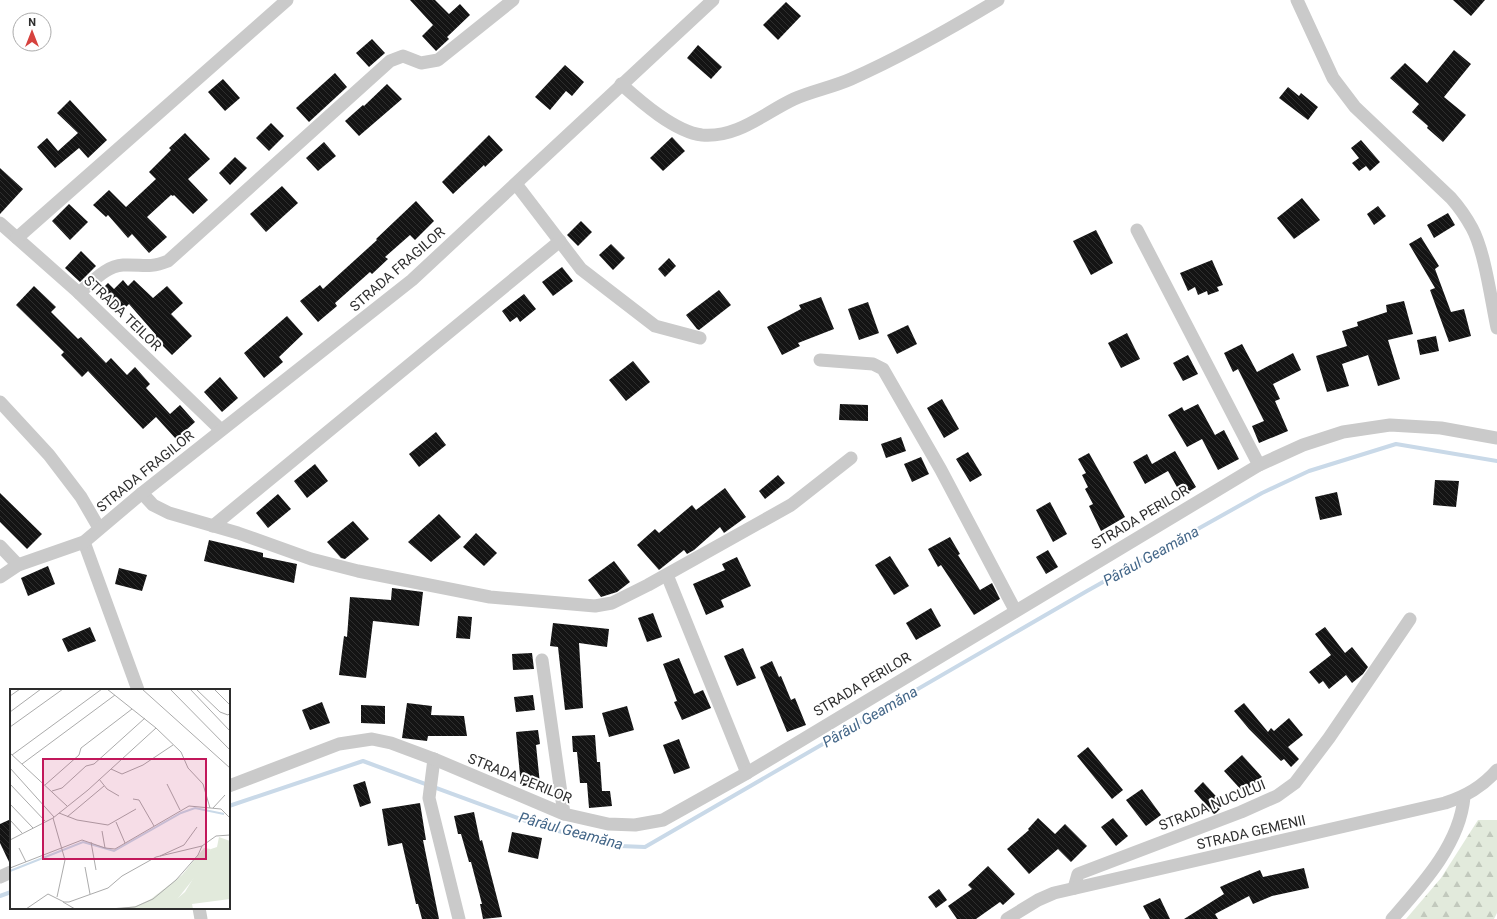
<svg xmlns="http://www.w3.org/2000/svg" width="1497" height="919" font-family="Roboto,sans-serif">
<style>
.forest{fill:url(#forest-firs)}
.lines{fill:none;stroke-linecap:round;stroke-linejoin:round}
.stream{stroke:#c9d9e8;stroke-width:4}
.building{fill:url(#building-back-hatch)}
.street{stroke:#cacaca;stroke-width:13}
.labels{text-anchor:middle;stroke-width:4;stroke-linejoin:round;paint-order:stroke}
.street-label{font-size:14px;fill:#2d2d2d;stroke:#fff}
.water-label{font-size:15px;font-style:italic;fill:#436688;stroke:#fff}
.inset-river{fill:none;stroke:#c9d9e8;stroke-width:2}
.inset-road{fill:none;stroke:#ababab;stroke-width:1}
.view{fill:#c2185b;fill-opacity:0.15;stroke:#c2185b;stroke-width:2}
.inset-edge{fill:none;stroke:#2d2d2d;stroke-width:2}
</style>
<defs>
<pattern id="forest-firs" width="22" height="20" patternUnits="userSpaceOnUse"><rect width="22" height="20" fill="#e2eadc"/><path d="M5 1l3.5 6h-7zM16 11l3.5 6h-7z" fill="#c2c9bd"/></pattern>
<pattern id="building-back-hatch" width="6" height="6" patternUnits="userSpaceOnUse"><rect width="6" height="6" fill="#141414"/><path d="M-1 5l2 2M0 0l6 6M5-1l2 2" fill="none" stroke="#2e2e2e"/></pattern>
</defs>
<rect width="100%" height="100%" fill="#fff"/>
<polygon class="forest" points="1478,820 1497,820 1497,913 1494,919 1406,919 1441,878"/>
<g class="lines">
<g class="stream">
<polyline points="229,806 363,761 542,827 620,846 645,847 1087,591 1262,493 1309,471 1396,444 1497,461"/>
<polyline points="0,896 11,892"/>
</g>
</g>
<g class="building">
<polygon points="410,0 435,0 449,14 460,4 470,15 447,37 449,39 436,51 422,36 433,25"/>
<polygon points="1453,0 1485,0 1471,16"/>
<polygon points="786,2 801,16 778,40 763,25"/>
<polygon points="372,39 385,53 369,67 356,53"/>
<polygon points="698,45 722,67 711,79 687,58"/>
<polygon points="1454,50 1471,64 1444,97 1466,115 1443,142 1427,128 1428,126 1412,112 1419,104 1390,78 1405,63 1427,83"/>
<polygon points="565,65 584,82 572,96 566,91 550,110 535,97"/>
<polygon points="335,73 347,87 309,122 296,108"/>
<polygon points="223,79 240,98 225,111 208,92"/>
<polygon points="387,84 402,99 359,136 345,121 363,105 364,106"/>
<polygon points="1288,87 1299,96 1301,93 1318,107 1308,120 1279,98"/>
<polygon points="70,100 107,140 88,158 79,148 55,168 37,147 47,138 58,151 78,133 57,113"/>
<polygon points="271,123 284,136 269,151 256,138"/>
<polygon points="185,133 210,159 188,179 208,200 193,214 174,195 173,196 171,195 147,217 167,237 149,253 132,234 128,238 108,215 106,217 93,205 109,190 126,207 156,179 149,172 171,150 169,148"/>
<polygon points="489,135 503,150 485,167 484,165 453,194 442,182"/>
<polygon points="672,137 685,151 663,171 650,158"/>
<polygon points="1361,140 1380,162 1370,171 1366,166 1359,171 1352,163 1359,158 1351,148"/>
<polygon points="324,142 336,156 318,171 306,158"/>
<polygon points="235,157 247,168 230,185 219,173"/>
<polygon points="0,168 23,189 0,214"/>
<polygon points="282,186 298,203 266,232 250,214"/>
<polygon points="1302,198 1320,220 1294,239 1277,218"/>
<polygon points="416,201 434,221 415,240 410,235 385,257 388,259 372,274 370,272 335,303 337,306 318,322 300,301 320,285 323,289 377,240 376,239"/>
<polygon points="69,204 88,222 70,240 52,221"/>
<polygon points="1378,206 1386,216 1374,225 1367,214"/>
<polygon points="1448,213 1455,225 1434,238 1427,225"/>
<polygon points="581,221 592,232 578,246 567,235"/>
<polygon points="1096,230 1113,263 1091,275 1073,241"/>
<polygon points="1421,237 1439,266 1435,269 1451,312 1464,309 1471,336 1449,342 1430,290 1435,288 1409,244"/>
<polygon points="611,244 625,258 613,270 599,255"/>
<polygon points="81,251 96,266 80,282 65,268"/>
<polygon points="669,258 676,266 665,277 658,269"/>
<polygon points="1212,260 1223,285 1217,287 1219,291 1208,295 1207,291 1198,295 1195,287 1188,291 1180,273"/>
<polygon points="562,267 573,281 553,296 542,282"/>
<polygon points="123,280 128,286 134,280 153,298 167,286 183,303 171,314 192,336 172,355 154,337 156,335 129,304 121,312 100,291 108,283 114,289"/>
<polygon points="34,286 56,307 51,312 78,339 81,337 106,363 111,358 127,375 135,367 150,384 146,388 170,414 180,405 195,422 176,439 156,417 143,429 88,371 82,377 61,355 64,352 16,305"/>
<polygon points="719,290 731,305 699,330 697,329 686,315"/>
<polygon points="524,294 536,309 520,322 517,317 510,322 502,311"/>
<polygon points="821,297 834,329 798,343 800,346 782,355 767,327 801,309 799,305"/>
<polygon points="1404,301 1413,334 1388,340 1400,379 1378,386 1368,355 1342,364 1349,386 1327,392 1316,356 1347,346 1342,331 1358,326 1357,322 1387,312 1386,305"/>
<polygon points="868,302 879,333 859,340 848,309"/>
<polygon points="287,316 303,334 279,357 283,362 264,378 244,353"/>
<polygon points="908,325 917,344 897,354 887,335"/>
<polygon points="1127,333 1140,359 1121,368 1108,343"/>
<polygon points="1436,336 1439,351 1420,355 1417,340"/>
<polygon points="1242,344 1257,372 1293,353 1301,370 1273,384 1280,399 1275,401 1288,431 1259,443 1252,426 1264,421 1238,369 1233,372 1224,353"/>
<polygon points="1188,355 1198,374 1183,381 1173,363"/>
<polygon points="633,361 650,382 626,401 609,380"/>
<polygon points="220,377 238,398 222,412 204,392"/>
<polygon points="942,399 959,429 944,438 927,408"/>
<polygon points="840,404 868,405 868,421 839,420"/>
<polygon points="1198,404 1215,435 1224,430 1239,459 1218,470 1202,439 1187,447 1168,415 1182,407 1184,411"/>
<polygon points="436,432 446,445 419,467 409,454"/>
<polygon points="901,437 906,451 886,458 881,444"/>
<polygon points="1175,451 1196,487 1182,496 1168,471 1145,484 1133,462 1147,454 1152,464"/>
<polygon points="968,452 982,475 970,482 956,459"/>
<polygon points="1089,453 1125,517 1101,531 1089,506 1093,504 1085,489 1088,487 1082,475 1086,473 1078,459"/>
<polygon points="921,457 929,474 912,482 904,464"/>
<polygon points="315,464 328,481 307,498 294,481"/>
<polygon points="778,475 785,483 765,499 759,491"/>
<polygon points="1435,480 1459,481 1456,507 1433,505"/>
<polygon points="725,488 746,517 724,533 720,527 694,550 687,554 684,550 659,570 637,545 655,529 659,533 692,505 696,510"/>
<polygon points="1337,492 1342,515 1320,520 1315,497"/>
<polygon points="0,493 42,534 27,549 0,522"/>
<polygon points="278,494 291,509 268,528 256,513"/>
<polygon points="1050,502 1067,534 1053,542 1036,510"/>
<polygon points="439,514 461,537 431,562 408,542"/>
<polygon points="353,521 369,539 345,559 341,558 327,542"/>
<polygon points="476,533 497,553 484,566 463,547"/>
<polygon points="950,537 960,554 958,555 980,590 992,583 1000,599 974,615 941,565 938,567 928,549"/>
<polygon points="209,540 263,553 263,557 297,564 294,583 204,561"/>
<polygon points="1048,550 1058,567 1046,574 1036,557"/>
<polygon points="890,556 909,586 894,595 875,565"/>
<polygon points="737,557 751,586 721,600 724,607 706,615 693,584 725,570 722,564"/>
<polygon points="614,561 630,582 617,592 601,597 588,580"/>
<polygon points="48,566 55,584 28,596 21,578"/>
<polygon points="119,568 147,575 142,591 115,584"/>
<polygon points="392,588 423,592 419,626 373,621 366,678 339,675 344,636 347,637 350,597 391,600"/>
<polygon points="931,608 941,626 916,640 906,623"/>
<polygon points="653,613 662,637 647,642 638,618"/>
<polygon points="458,616 472,617 470,639 456,638"/>
<polygon points="553,623 609,629 607,647 579,643 583,708 565,710 558,647 550,646"/>
<polygon points="90,627 96,641 68,652 62,639"/>
<polygon points="1325,627 1345,653 1352,647 1368,667 1363,674 1352,683 1346,675 1329,689 1323,681 1319,684 1309,672 1331,655 1315,634"/>
<polygon points="743,648 756,678 737,686 724,656"/>
<polygon points="532,653 534,669 513,670 512,654"/>
<polygon points="679,658 694,694 703,690 711,708 682,720 674,702 677,701 663,664"/>
<polygon points="772,661 779,677 781,676 791,700 795,698 806,725 787,732 760,667"/>
<polygon points="533,695 535,710 516,712 514,697"/>
<polygon points="322,702 330,723 310,730 302,710"/>
<polygon points="407,703 432,706 431,715 464,716 467,736 428,736 427,741 402,738"/>
<polygon points="1244,703 1268,732 1271,728 1274,731 1289,718 1303,735 1288,747 1299,759 1291,767 1284,759 1281,761 1249,729 1234,711"/>
<polygon points="361,705 385,706 385,724 361,723"/>
<polygon points="627,706 634,730 609,737 602,713"/>
<polygon points="538,730 540,744 536,745 540,784 521,786 516,732"/>
<polygon points="595,735 597,762 600,762 602,791 610,791 612,806 589,808 587,783 580,783 577,752 573,752 572,736"/>
<polygon points="679,739 690,768 674,774 663,745"/>
<polygon points="1088,747 1123,790 1112,799 1077,756"/>
<polygon points="1242,755 1262,777 1244,793 1224,771"/>
<polygon points="365,781 371,803 360,807 353,785"/>
<polygon points="1203,782 1224,805 1216,813 1214,814 1194,791"/>
<polygon points="1142,789 1161,815 1146,826 1126,800"/>
<polygon points="420,803 426,840 423,840 439,919 422,919 418,904 416,904 402,843 388,846 382,809"/>
<polygon points="474,812 480,841 482,840 502,917 483,919 480,904 482,904 471,862 469,862 461,834 458,834 454,816"/>
<polygon points="1038,818 1055,834 1065,824 1087,846 1071,862 1058,849 1029,874 1007,849 1029,830 1028,829"/>
<polygon points="1113,818 1128,836 1116,846 1101,827"/>
<polygon points="11,819 11,864 10,864 0,843 0,824"/>
<polygon points="512,832 542,838 538,859 508,852"/>
<polygon points="988,866 1015,894 1003,905 1000,902 976,919 957,919 948,906 972,889 968,885"/>
<polygon points="1304,868 1309,888 1272,896 1253,904 1249,896 1215,914 1218,919 1184,919 1224,894 1220,887 1231,882 1260,870 1263,877"/>
<polygon points="939,889 947,900 936,908 928,897"/>
<polygon points="1160,898 1170,919 1150,919 1143,906"/>
</g>
<g class="lines">
<g class="street">
<path d="M1297 0 1333 78 1355 107 1451 198C1459 207 1466 217 1472 228 1485 252 1491 300 1497 328"/>
<path d="M621 84C641 102 675 132 702 135 738 138 764 113 794 99 812 91 833 87 851 79 903 56 950 29 998 0"/>
<polyline points="516,184 581,269 655,326 700,338"/>
<polyline points="0,223 79,293 221,430"/>
<polyline points="1137,230 1259,465"/>
<polyline points="17,238 287,0"/>
<path d="M79 293C92 283 105 266 123 265 143 264 147 269 168 261L390 61 403 56 421 63 438 60 513 0"/>
<polyline points="820,360 873,364 883,369 941,470 1015,610"/>
<polyline points="0,402 49,455 81,497 99,528"/>
<polyline points="142,493 153,505 169,513 238,533 311,559 358,571 490,597 595,606 612,603 648,585 791,505 851,458"/>
<polyline points="213,526 560,241"/>
<polyline points="84,542 138,690"/>
<polyline points="0,546 18,565"/>
<polyline points="667,575 747,773"/>
<polyline points="0,577 18,565 84,542 142,493 412,280 713,0"/>
<polyline points="542,660 564,814"/>
<polyline points="434,759 429,798 459,919"/>
<polyline points="229,786 339,744 372,739 391,743 434,759 564,814 608,824 635,825 663,820 747,773 1259,465 1303,445 1343,432 1390,425 1441,428 1497,438"/>
<polyline points="0,877 11,872"/>
<polyline points="1074,888 1078,874 1241,812 1277,796 1295,783 1329,738 1410,619"/>
<polyline points="199,908 201,919"/>
<path d="M1007 919 1038 900 1054 893 1445 803C1466 796 1482 787 1497 770"/>
<path d="M1392 919C1422 885 1460 844 1464 797"/>
</g>
</g>
<g class="labels">
<g class="street-label">
<text transform="translate(397 269) rotate(-41)" y="5">STRADA FRAGILOR</text>
<text transform="translate(123 313) rotate(44)" y="5">STRADA TEILOR</text>
<text transform="translate(145 471) rotate(-39)" y="5">STRADA FRAGILOR</text>
<text transform="translate(1140 517) rotate(-31)" y="5">STRADA PERILOR</text>
<text transform="translate(862 684) rotate(-31)" y="5">STRADA PERILOR</text>
<text transform="translate(520 778) rotate(22)" y="5">STRADA PERILOR</text>
<text transform="translate(1212 805) rotate(-22)" y="5">STRADA NUCULUI</text>
<text transform="translate(1251 832) rotate(-13)" y="5">STRADA GEMENII</text>
</g>
<g class="water-label">
<text transform="translate(1151 556) rotate(-29)" y="5">Pârâul Geamăna</text>
<text transform="translate(870 717) rotate(-30)" y="5">Pârâul Geamăna</text>
<text transform="translate(571 831) rotate(15)" y="5">Pârâul Geamăna</text>
</g>
</g>
<g transform="translate(10 689)">
<rect width="220" height="220" fill="#fff"/>
<path d="M209 148 220 152V210L182 215 183 220H155L175 203 201 160 207 158Z" fill="#e2eadc"/>
<path d="M194 159 201 160 188 184 165 213 155 220H104L126 217 141 210 172 186Z" fill="#e2eadc"/>
<path class="inset-river" d="M0 182 73 153 104 162 171 124 185 119 214 125"/>
<path class="inset-road" d="M97 0 146 39 171 63 178 79 193 95 200 119M132 0 220 79M160 0 220 61M180 0 220 42M186 0 210 23 218 26 220 24M204 0 220 16M0 7 10 0M0 23 31 0M0 38 53 0M0 64 57 117M2 66 92 0M12 75 105 6M0 79 44 128M101 80 112 85 133 76 163 56M89 90 97 100 109 107M0 95 35 132M157 95 170 121M35 96 69 66 71 59 122 20M42 102 52 99 76 77 84 75 135 29M123 110 129 111 144 137M0 115 23 139M203 119 215 106M49 124 67 131 98 136 126 120M57 128 94 97M43 129 55 171 47 208M0 131 12 144M106 133 115 154M92 142 95 159M0 151 43 129 78 101 146 39M81 153 86 181M9 159 16 173M150 167 174 156 187 138M75 178 80 205M0 179 72 151 95 159 105 160 179 117 211 120 220 129M53 213 65 220M16 220 38 205 54 213H59L98 199 112 187 146 168 192 157 206 147 220 146M100 220 125 218 143 210 166 191 188 166 192 157"/>
<path class="view" d="M33 70H196V170H33Z"/>
<rect width="220" height="220" class="inset-edge"/>
</g>
<g transform="translate(32 32)"><circle r="19" fill="#ffffff" stroke="#ababab"/>
<path d="M0-3L7 15L0 10L-7 15Z" fill="#d6423e"/>
<text y="-6" font-size="11" font-weight="bold" text-anchor="middle" fill="#2d2d2d">N</text>
</g>
</svg>
